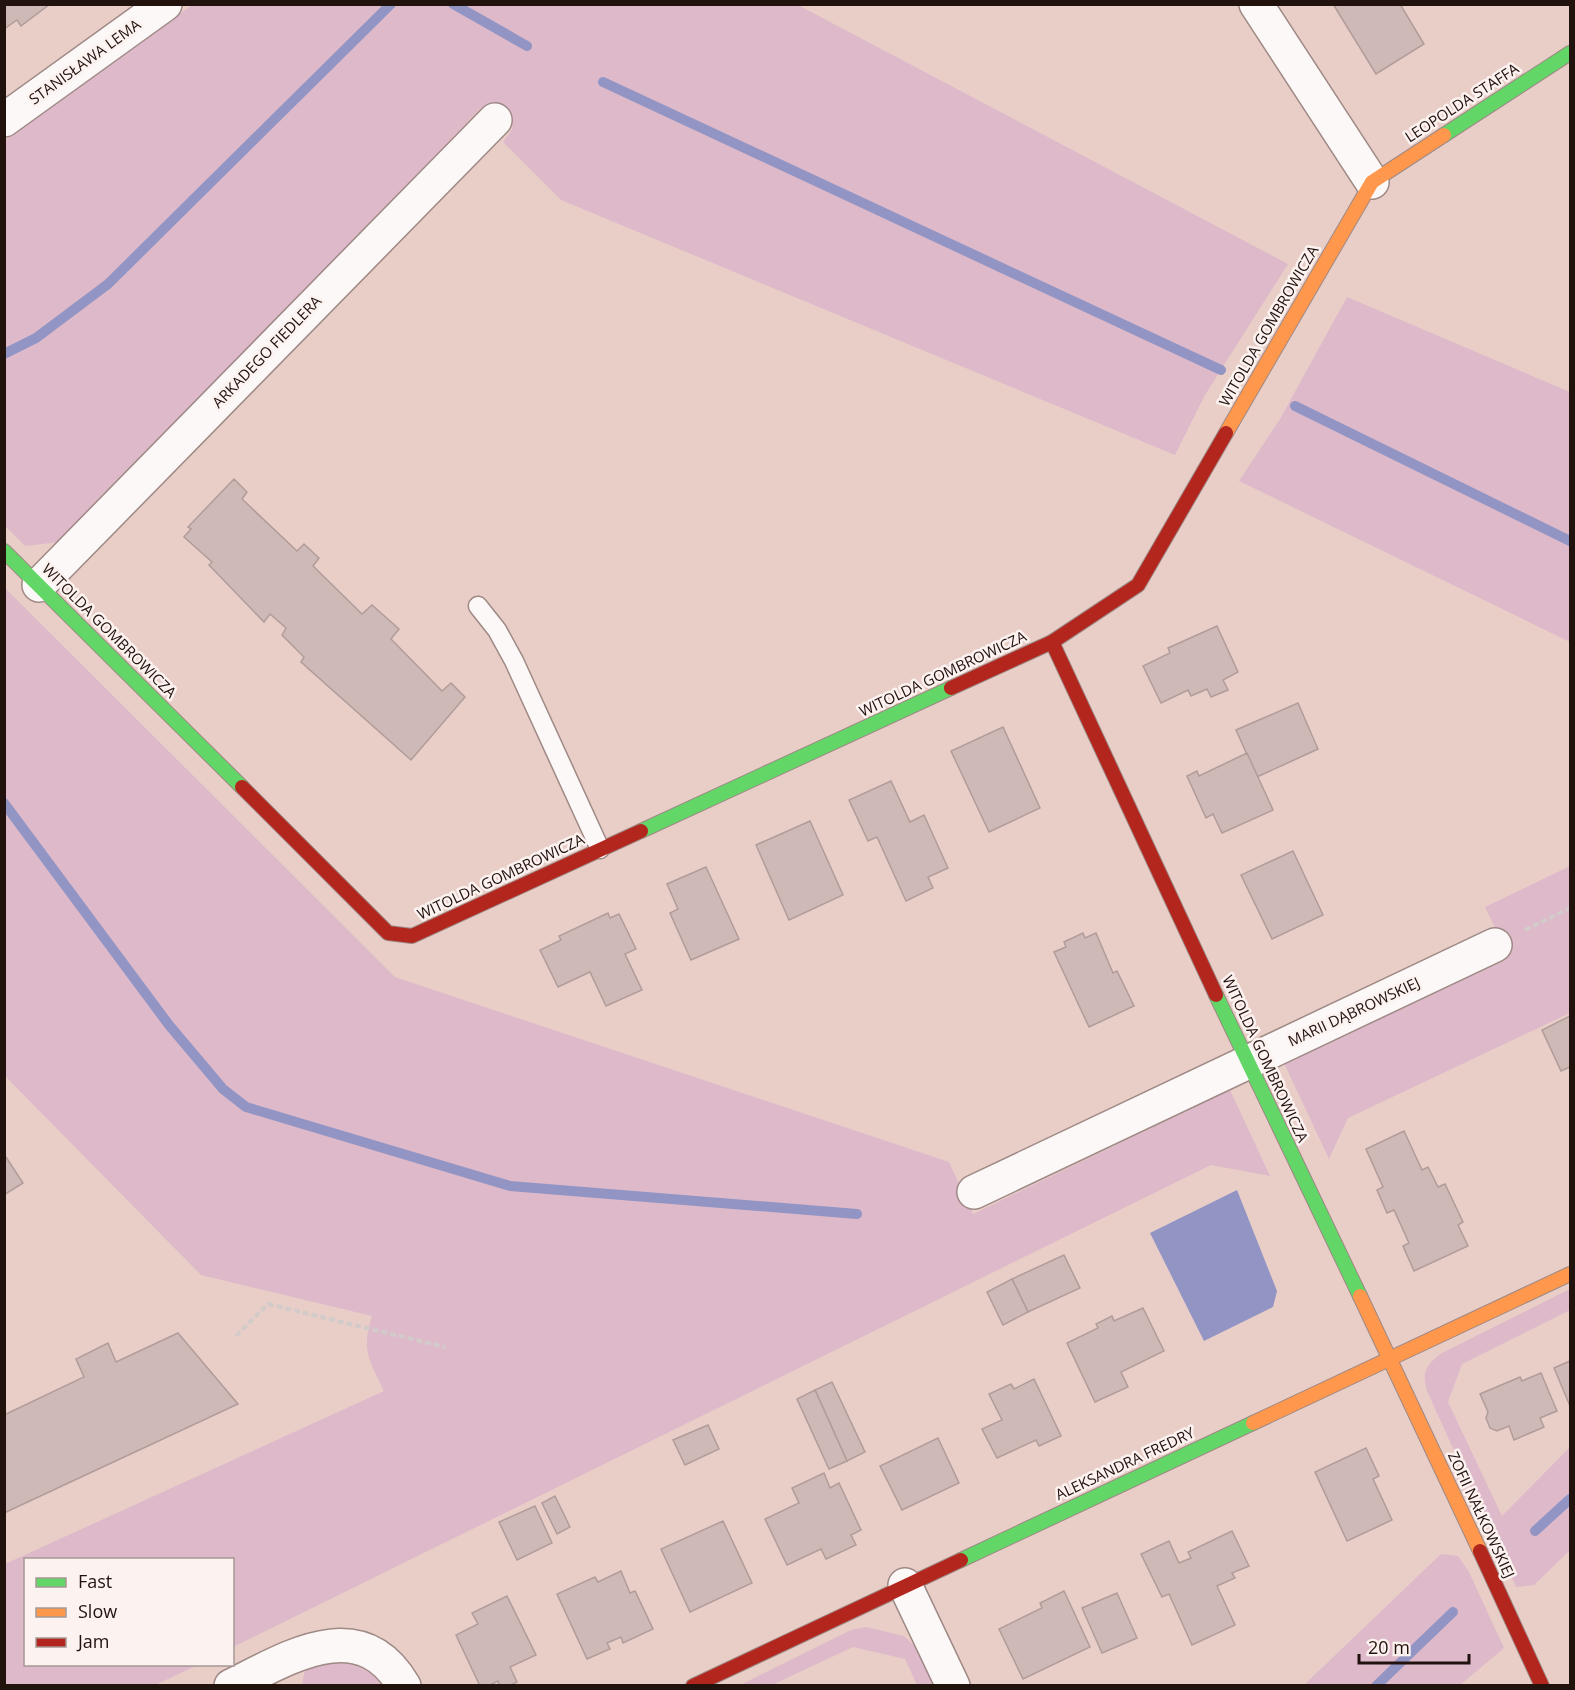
<svg xmlns="http://www.w3.org/2000/svg" width="1575" height="1690" font-family="'Open Sans',sans-serif">
<style>
.green{fill:#ddb9ca}
.water{fill:#9295c4}
.lines{fill:none;stroke-linecap:round;stroke-linejoin:round}
.stream{stroke:#9295c4;stroke-width:10}
.building{fill:#ceb9b7;stroke:#b09c9a;stroke-width:1.5}
.lane-casing{stroke:#9e8985;stroke-width:21}
.street-casing{stroke:#9e8985;stroke-width:36}
.fast-casing{stroke:#9e8985;stroke-width:16}
.slow-casing{stroke:#9e8985;stroke-width:16}
.jam-casing{stroke:#9e8985;stroke-width:16}
.path{stroke:#d2cbc9;stroke-width:4;stroke-dasharray:6 3;stroke-linecap:butt}
.lane{stroke:#fcf8f7;stroke-width:18}
.street{stroke:#fcf8f7;stroke-width:33}
.fast{stroke:#63d668;stroke-width:14}
.slow{stroke:#ff974d;stroke-width:14}
.jam{stroke:#b3261e;stroke-width:14}
.labels{text-anchor:middle;stroke-width:5;stroke-linejoin:round;paint-order:stroke}
.street-label{font-size:15px;fill:#22120e;stroke:#fcf2ef}
</style>
<rect width="100%" height="100%" fill="#e9cec8"/>
<g class="green">
<polygon points="192,5 798,5 1288,264 1205,395 1175,455 561,200 503,142 513,128 482,107 59,542 25,546 5,526 4,141"/>
<polygon points="1347,297 1570,392 1570,642 1239,481 1280,419"/>
<path d="M5 588 395 977 949 1162 973 1214 1230 1090 1270 1176 1211 1165 233 1647 232 1560H26V1664L198 1665 155 1685H5V1564L384 1391C369 1359 361 1351 372 1316L201 1275 5 1076Z"/>
<polygon points="1570,866 1570,1013 1348,1118 1329,1159 1282,1059 1508,955 1485,907"/>
<path d="M1570 1289V1310L1462 1364 1448 1402 1502 1516 1570 1447V1550L1534 1585 1516 1587 1427 1391C1422 1372 1425 1367 1440 1354Z"/>
<polygon points="1441,1554 1458,1556 1469,1572 1504,1648 1460,1685 1304,1685"/>
<polygon points="866,1627 904,1636 915,1646 933,1685 917,1685 905,1659 853,1647 772,1685 740,1685 851,1630"/>
<path d="M327 1661C352 1664 365 1665 382 1685H302L305 1669Z"/>
</g>
<polygon class="water" points="1237,1190 1277,1291 1273,1307 1204,1341 1150,1233"/>
<g class="lines">
<g class="stream">
<polyline points="453,4 527,46"/>
<polyline points="603,82 1221,370"/>
<polyline points="4,354 36,338 108,284 391,4"/>
<polyline points="1295,406 1570,541"/>
<polyline points="4,803 169,1025 223,1089 246,1107 510,1186 857,1214"/>
<polyline points="1535,1531 1570,1499"/>
<polyline points="1376,1686 1453,1612"/>
</g>
</g>
<g class="building">
<polygon points="4,4 50,4 21,26 17,20 4,29"/>
<polygon points="1333,4 1400,4 1424,44 1376,74"/>
<polygon points="234,479 247,492 242,499 297,551 304,544 319,558 313,566 362,614 372,605 399,629 391,639 442,691 451,683 465,697 411,760 301,662 304,657 282,635 286,628 270,614 264,622 209,565 212,562 184,537 191,529 188,527"/>
<polygon points="1217,626 1238,672 1223,680 1228,690 1211,697 1207,689 1191,696 1188,690 1161,703 1143,666 1170,653 1168,648"/>
<polygon points="1298,703 1318,749 1257,777 1236,730"/>
<polygon points="1003,727 1040,808 989,832 951,751"/>
<polygon points="1247,753 1273,810 1222,833 1213,814 1206,818 1187,776 1197,771 1199,776"/>
<polygon points="891,781 910,822 924,815 948,868 928,877 933,888 906,901 877,837 868,841 849,800"/>
<polygon points="810,821 843,895 789,920 756,845"/>
<polygon points="1293,851 1323,915 1272,939 1241,875"/>
<polygon points="706,867 739,939 691,960 670,913 678,909 667,884"/>
<polygon points="608,913 610,918 619,914 636,949 625,954 642,990 606,1006 590,972 558,987 540,950 561,940 559,936"/>
<polygon points="1083,933 1085,938 1096,933 1113,973 1117,971 1134,1006 1089,1027 1054,952 1066,947 1064,942"/>
<polygon points="1570,1016 1570,1067 1561,1071 1542,1030"/>
<polygon points="1404,1131 1422,1170 1428,1167 1438,1187 1445,1184 1463,1222 1458,1225 1468,1246 1414,1271 1403,1246 1409,1243 1394,1210 1387,1213 1377,1190 1383,1187 1366,1149"/>
<polygon points="4,1154 23,1183 4,1195"/>
<polygon points="1064,1255 1080,1288 1028,1312 1012,1279"/>
<polygon points="1012,1279 1028,1312 1003,1325 987,1292"/>
<polygon points="1143,1308 1164,1351 1121,1372 1128,1387 1095,1402 1067,1343 1098,1328 1096,1324 1112,1316 1114,1321"/>
<polygon points="178,1333 238,1404 4,1513 4,1415 84,1377 76,1359 108,1343 116,1362"/>
<polygon points="1570,1361 1570,1406 1554,1368"/>
<polygon points="1541,1373 1557,1411 1540,1418 1544,1427 1514,1440 1509,1426 1497,1431 1490,1428 1486,1418 1488,1412 1480,1394 1520,1377 1522,1381"/>
<polygon points="1034,1379 1061,1436 1039,1446 1036,1440 997,1458 982,1429 1002,1420 989,1394 1011,1384 1014,1389"/>
<polygon points="832,1382 865,1452 847,1461 815,1390"/>
<polygon points="815,1390 847,1461 829,1469 797,1399"/>
<polygon points="708,1425 719,1449 685,1465 673,1440"/>
<polygon points="938,1438 959,1483 902,1510 880,1466"/>
<polygon points="1366,1448 1379,1476 1373,1479 1392,1520 1347,1541 1315,1472"/>
<polygon points="824,1473 830,1488 839,1483 861,1530 851,1535 856,1545 826,1559 821,1549 787,1565 765,1519 799,1503 792,1488"/>
<polygon points="555,1496 570,1527 557,1534 542,1503"/>
<polygon points="535,1506 552,1543 517,1560 499,1522"/>
<polygon points="723,1521 752,1583 690,1612 661,1549"/>
<polygon points="1232,1531 1249,1566 1232,1573 1235,1578 1217,1586 1235,1625 1192,1645 1169,1594 1162,1597 1141,1554 1169,1541 1179,1563 1191,1558 1188,1552"/>
<polygon points="621,1571 630,1593 635,1591 653,1629 623,1643 621,1637 607,1643 610,1649 587,1659 557,1594 595,1577 598,1582"/>
<polygon points="1064,1591 1090,1647 1023,1679 999,1629 1042,1608 1040,1603"/>
<polygon points="1117,1593 1137,1638 1102,1653 1082,1608"/>
<polygon points="507,1596 536,1655 510,1667 517,1682 509,1686 500,1686 498,1681 488,1686 480,1686 456,1635 478,1624 472,1613"/>
</g>
<g class="lines">
<g class="lane-casing">
<polyline id="lane" points="478,606 497,630 514,661 600,849"/>
</g>
<g class="street-casing">
<g id="street">
<polyline points="1256,4 1372,182"/>
<polyline points="4,120 165,4"/>
<polyline points="39,585 495,120"/>
<polyline points="974,1192 1495,945"/>
<polyline points="905,1585 953,1686"/>
<path d="M231 1686C288 1658 360 1611 404 1686"/>
</g>
</g>
<g class="fast-casing">
<g id="fast">
<polyline points="1444,135 1570,53"/>
<polyline points="4,551 242,787"/>
<polyline points="641,831 951,688"/>
<polyline points="1216,995 1360,1296"/>
<polyline points="961,1560 1253,1423"/>
</g>
</g>
<g class="slow-casing">
<g id="slow">
<polyline points="1226,433 1372,182 1444,135"/>
<polyline points="1360,1296 1480,1551"/>
<polyline points="1253,1423 1570,1274"/>
</g>
</g>
<g class="jam-casing">
<g id="jam">
<polyline points="1052,642 1216,995"/>
<polyline points="951,688 1052,642 1138,585 1226,433"/>
<polyline points="242,787 388,933 412,936 641,831"/>
<polyline points="1480,1551 1542,1686"/>
<polyline points="693,1686 961,1560"/>
</g>
</g>
<g class="path">
<polyline points="1525,930 1570,908"/>
<polyline points="236,1336 268,1304 445,1347"/>
</g>
<use href="#lane" class="lane"/>
<use href="#street" class="street"/>
<use href="#fast" class="fast"/>
<use href="#slow" class="slow"/>
<use href="#jam" class="jam"/>
</g>
<g class="labels">
<g class="street-label">
<text transform="translate(85 62) rotate(-36)" y="5">STANISŁAWA LEMA</text>
<text transform="translate(1462 103) rotate(-33)" y="5">LEOPOLDA STAFFA</text>
<text transform="translate(1269 326) rotate(-60)" y="5">WITOLDA GOMBROWICZA</text>
<text transform="translate(267 352) rotate(-46)" y="5">ARKADEGO FIEDLERA</text>
<text transform="translate(109 631) rotate(45)" y="5">WITOLDA GOMBROWICZA</text>
<text transform="translate(943 674) rotate(-25)" y="5">WITOLDA GOMBROWICZA</text>
<text transform="translate(501 877) rotate(-25)" y="5">WITOLDA GOMBROWICZA</text>
<text transform="translate(1354 1012) rotate(-25)" y="5">MARII DĄBROWSKIEJ</text>
<text transform="translate(1265 1059) rotate(65)" y="5">WITOLDA GOMBROWICZA</text>
<text transform="translate(1125 1464) rotate(-25)" y="5">ALEKSANDRA FREDRY</text>
<text transform="translate(1481 1515) rotate(65)" y="5">ZOFII NAŁKOWSKIEJ</text>
</g>
</g>
<rect width="1575" height="1690" fill="none" stroke="#22120e" stroke-width="12"/>
<rect x="24" y="1558" width="210" height="108" fill="#fcf2ef" stroke="#a59895" stroke-width="1.5"/>
<rect x="36" y="1578" width="30" height="9" fill="#63d668" stroke="#a59895" stroke-width="1.5"/>
<text x="78" y="1588" font-size="18" fill="#22120e">Fast</text>
<rect x="36" y="1608" width="30" height="9" fill="#ff974d" stroke="#a59895" stroke-width="1.5"/>
<text x="78" y="1618" font-size="18" fill="#22120e">Slow</text>
<rect x="36" y="1638" width="30" height="9" fill="#b3261e" stroke="#a59895" stroke-width="1.5"/>
<text x="78" y="1648" font-size="18" fill="#22120e">Jam</text>
<path d="M1359 1654v9h110v-9" fill="none" stroke="#22120e" stroke-width="3"/>
<text x="1368" y="1654" font-size="18" fill="#22120e" stroke="#fcf2ef" stroke-width="4.5" paint-order="stroke">20 m</text>
</svg>
